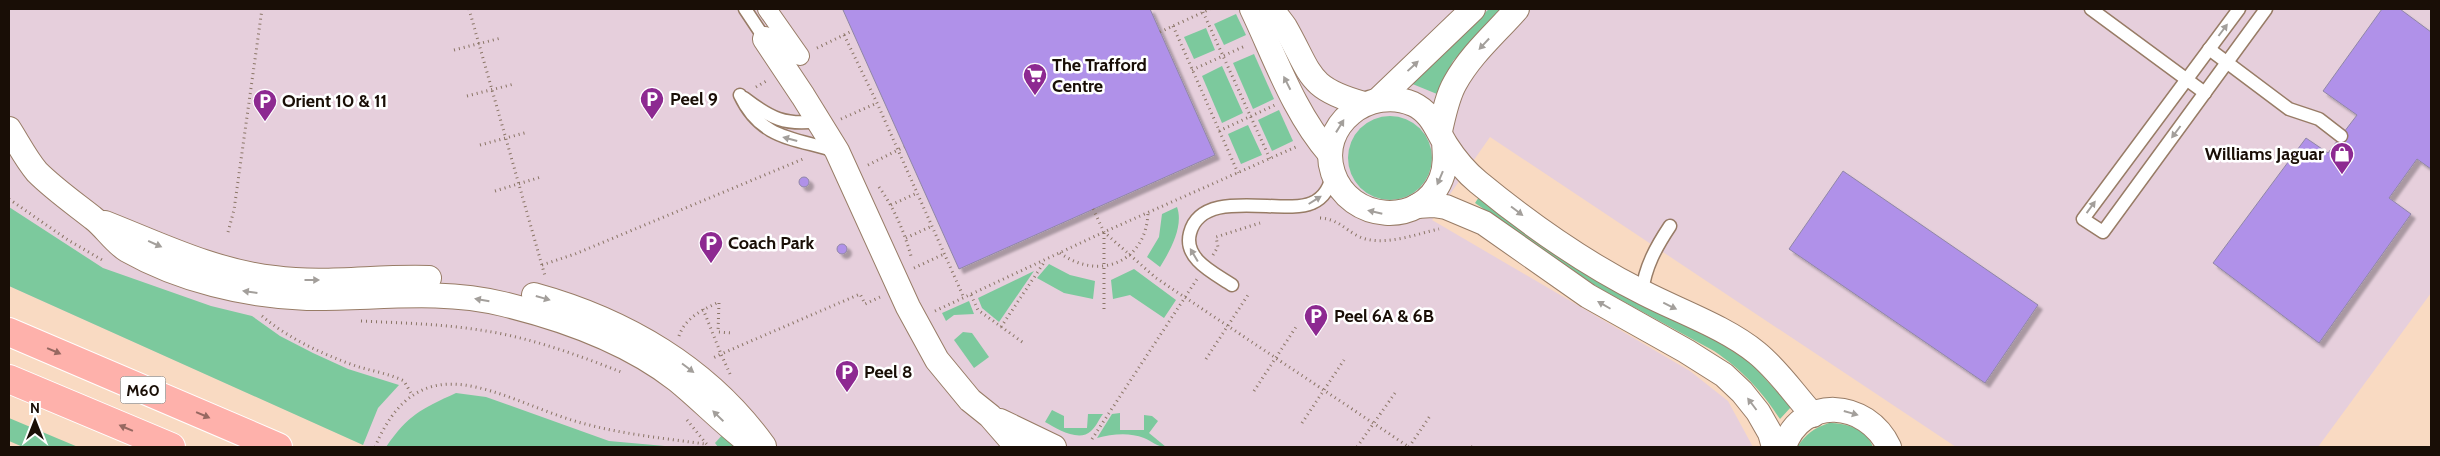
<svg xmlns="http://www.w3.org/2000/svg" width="2440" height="456" font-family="Cabin,sans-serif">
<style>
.commercial{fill:#e6cfdc}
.green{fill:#7cc99d}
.building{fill:#b091e9;stroke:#9087a6;filter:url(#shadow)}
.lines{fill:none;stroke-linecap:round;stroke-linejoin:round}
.service-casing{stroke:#987c66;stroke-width:15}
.pedestrian-casing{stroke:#987c66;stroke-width:20}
.minor-casing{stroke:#987c66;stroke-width:26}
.motorway-casing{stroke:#fff;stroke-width:30}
.path{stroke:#8a7565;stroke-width:3;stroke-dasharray:1 4;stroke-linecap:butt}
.service{stroke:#fff;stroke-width:12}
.pedestrian{stroke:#fff;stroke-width:18}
.minor{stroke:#fff;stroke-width:24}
.motorway{stroke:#feb1ab;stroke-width:28}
.oneway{fill:#a39f9b}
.oneway2{fill:#976861}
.labels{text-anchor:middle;stroke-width:5;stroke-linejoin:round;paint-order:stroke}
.shield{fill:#fff;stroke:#5e5651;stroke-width:1}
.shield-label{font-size:16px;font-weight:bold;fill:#190e06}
.poi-label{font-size:18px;font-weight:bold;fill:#190e06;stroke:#fff;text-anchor:start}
</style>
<defs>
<filter id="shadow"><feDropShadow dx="4.5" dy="4.5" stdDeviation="1" flood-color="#0004"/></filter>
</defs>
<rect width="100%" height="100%" fill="#f9dac2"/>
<polygon class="commercial" points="9,9 2431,9 2431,293 2318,447 1956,447 1490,137 1432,220 1690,371 1728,401 1753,447 368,447 9,286"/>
<g class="green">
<polygon points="1489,9 1502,9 1453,61 1437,94 1410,83"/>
<polygon points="1236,14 1246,35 1224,45 1214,24"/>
<polygon points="1206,28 1215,50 1194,59 1184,37"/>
<polygon points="1254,54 1274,99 1253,109 1233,63"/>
<polygon points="1222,66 1243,113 1222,123 1202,76"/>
<polygon points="1279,110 1293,141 1272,151 1258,120"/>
<circle cx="1390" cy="158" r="42"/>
<polygon points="1248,125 1262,155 1241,164 1228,134"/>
<path d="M1481 194 1635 298 1718 342 1750 362 1791 407 1780 419C1761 390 1742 370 1714 351L1599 288 1475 203Z"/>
<polygon points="9,207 103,268 211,306 252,316 280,336 313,353 348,369 399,385 378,408 363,445 9,286"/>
<path d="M1177 207C1184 226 1170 251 1160 267L1147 257 1159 237 1162 214Z"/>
<polygon points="1049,264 1070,275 1095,281 1093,299 1064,293 1037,278"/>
<polygon points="1134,269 1176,300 1164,318 1130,295 1113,299 1111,280"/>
<polygon points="1034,271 999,322 982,308 978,298"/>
<polygon points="969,301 974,314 954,315 946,321 942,313"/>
<polygon points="963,332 972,333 989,357 974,368 954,340"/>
<path d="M456 393 486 397 609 441 676 447H386C408 415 421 409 456 393Z"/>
<path d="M1052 410 1064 416V428H1087L1088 414H1103C1099 419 1096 427 1091 431 1079 443 1056 428 1045 422Z"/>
<path d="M1120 413V430H1144V415L1152 416 1158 421 1149 433 1166 447C1157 447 1152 441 1144 438 1129 432 1112 434 1097 438L1112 414Z"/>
<polygon points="9,418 78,447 23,447 9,441"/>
<path d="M1829 423C1847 423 1866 429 1873 447H1797C1806 434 1814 428 1829 423Z"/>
<polygon points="724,433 739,447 718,447 715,443"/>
</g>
<g class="building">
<polygon points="846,9 1150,9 1215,155 959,269 843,10"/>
<polygon points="2382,9 2400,9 2431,32 2431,169 2417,159 2389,198 2411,214 2319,343 2213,263 2306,138 2328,153 2357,115 2323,91"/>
<polygon points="1843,171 2038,305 1985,383 1789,249"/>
<circle cx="804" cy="182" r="5"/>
<circle cx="842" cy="249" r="5"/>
</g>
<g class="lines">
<g class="service-casing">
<g id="service">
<polyline points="745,9 765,39"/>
<polyline points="2091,9 2205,93"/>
<polyline points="2239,9 2083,219 2103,232 2266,9"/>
<polyline points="2209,49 2289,109 2319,119 2341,136"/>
<path d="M740 95C761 140 795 138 836 151"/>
<path d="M744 98C770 118 785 126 819 121"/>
<path d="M1232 285C1214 273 1183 259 1190 233 1202 186 1283 216 1312 203 1324 198 1331 186 1332 173"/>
<path d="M1642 292C1645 267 1656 247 1670 226"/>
</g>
</g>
<g class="pedestrian-casing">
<polyline id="pedestrian" points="767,9 800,56"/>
</g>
<g class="minor-casing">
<g id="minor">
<path d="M1252 9C1275 57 1294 113 1330 154"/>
<path d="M1271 9C1276 15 1281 21 1285 27 1312 74 1306 88 1364 104"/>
<polyline points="765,39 803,96 837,151 908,307 937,360 970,400 990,416 1017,447"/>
<polyline points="1378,100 1473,9"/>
<path d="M9 129C18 143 26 159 37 172 54 189 74 203 93 218 105 227 114 242 127 250 180 280 246 296 307 298 373 299 438 288 503 304 565 319 627 341 677 380 704 402 727 427 755 447"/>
<path d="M1440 131C1444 114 1447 97 1455 83 1471 54 1496 33 1517 9"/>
<path d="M1444 142C1445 154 1446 167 1441 179 1421 228 1349 222 1333 173 1317 125 1370 85 1413 104 1432 113 1436 129 1446 145 1455 159 1466 172 1478 182 1529 224 1586 264 1644 293 1681 312 1725 327 1757 353 1779 371 1794 394 1813 415"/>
<polyline points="1417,206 1433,205 1446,207 1484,223 1588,296 1686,351 1724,375 1742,392 1758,412 1770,433 1774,447"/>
<path d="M105 223C161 245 213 271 274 278 325 285 378 276 429 278"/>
<path d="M534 295C625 320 708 368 764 446"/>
<polyline points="1000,421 1054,447"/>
<path d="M1784 447C1801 395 1867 400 1889 447"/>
</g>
</g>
<g class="motorway-casing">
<g id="motorway">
<polyline points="9,332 278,447"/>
<polyline points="9,379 171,447"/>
</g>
</g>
<g class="path">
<polyline points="469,9 545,276"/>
<polyline points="1203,12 1270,159"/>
<polyline points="1173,26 1238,173"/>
<polyline points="1160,32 1210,9"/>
<polyline points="844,35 877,103 964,298"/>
<polyline points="817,48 852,31"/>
<polyline points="454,50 501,38"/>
<polyline points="1192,70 1245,46"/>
<polyline points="756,87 768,80"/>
<polyline points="467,96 514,84"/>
<polyline points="841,119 877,103"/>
<polyline points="1219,131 1275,105"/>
<polyline points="480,145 528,132"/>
<polyline points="868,165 904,147"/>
<path d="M879 187C894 208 904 231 911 256"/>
<polyline points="495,191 541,177"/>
<polyline points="9,199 68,240 104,261"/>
<polyline points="891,205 917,193"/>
<polyline points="1093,209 1104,232 1156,278 1409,447"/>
<path d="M1320 218C1338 219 1344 229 1358 236 1381 248 1416 234 1439 229"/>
<polyline points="228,232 234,210 262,9"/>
<polyline points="1104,233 1104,310"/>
<polyline points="906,238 932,226"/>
<path d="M1060 253C1098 281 1146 263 1148 213"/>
<polyline points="1213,255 1218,247 1216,237 1260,223"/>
<polyline points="542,265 575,254 803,159"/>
<polyline points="914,268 944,254"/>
<polyline points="971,295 978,310 1025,344"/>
<polyline points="703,309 721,354 711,359"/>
<polyline points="935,311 1104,232 1298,146"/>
<path d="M262 316C288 338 320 353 353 365 370 371 388 373 404 381L412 395"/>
<path d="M361 321C403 323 445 324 486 331 531 338 578 355 621 372"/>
<polyline points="1001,327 1045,261"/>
<path d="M679 336C685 318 702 310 719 302L718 332 733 333"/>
<polyline points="1206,359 1248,295"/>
<polyline points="730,374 721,354 860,294 865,304 880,297"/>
<polyline points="1254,391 1296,327"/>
<polyline points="687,420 709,447"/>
<polyline points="1302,423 1344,360"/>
<polyline points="1092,439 1197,279"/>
<path d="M375 447C421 338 499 399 578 422 620 434 662 438 705 444"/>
<polyline points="1357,447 1395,393"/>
<polyline points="1409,447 1430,416"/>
<polyline points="1472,447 1474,445"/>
</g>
<use href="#service" class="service"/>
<use href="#pedestrian" class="pedestrian"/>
<use href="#minor" class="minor"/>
<use href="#motorway" class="motorway"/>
</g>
<defs><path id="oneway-solid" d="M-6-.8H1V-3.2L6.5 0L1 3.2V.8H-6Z" transform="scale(1.25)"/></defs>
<g class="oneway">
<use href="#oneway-solid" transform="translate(2223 30) rotate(-53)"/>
<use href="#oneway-solid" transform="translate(1484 44) rotate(133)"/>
<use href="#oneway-solid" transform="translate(1413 66) rotate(-43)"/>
<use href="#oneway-solid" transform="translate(1287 83) rotate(-117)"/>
<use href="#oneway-solid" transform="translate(1340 126) rotate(-58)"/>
<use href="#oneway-solid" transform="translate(2176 132) rotate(127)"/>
<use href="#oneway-solid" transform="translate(790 139) rotate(-165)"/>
<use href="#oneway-solid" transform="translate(1440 178) rotate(113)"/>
<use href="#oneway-solid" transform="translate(1315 200) rotate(-32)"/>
<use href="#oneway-solid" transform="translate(2091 207) rotate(-54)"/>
<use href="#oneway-solid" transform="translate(1517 211) rotate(37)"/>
<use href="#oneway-solid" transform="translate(1375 212) rotate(-167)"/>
<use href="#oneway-solid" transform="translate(155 244) rotate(24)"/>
<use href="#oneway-solid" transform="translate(1194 255) rotate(-121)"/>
<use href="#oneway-solid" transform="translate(312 280)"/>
<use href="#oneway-solid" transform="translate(250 292) rotate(-172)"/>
<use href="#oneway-solid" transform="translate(543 298) rotate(16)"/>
<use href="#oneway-solid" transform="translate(482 300) rotate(-170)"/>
<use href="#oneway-solid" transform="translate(1604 305) rotate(-150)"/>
<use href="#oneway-solid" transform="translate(1670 306) rotate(26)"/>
<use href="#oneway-solid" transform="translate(688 368) rotate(37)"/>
<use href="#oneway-solid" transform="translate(1752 404) rotate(-127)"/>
<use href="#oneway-solid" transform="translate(1851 413) rotate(16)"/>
<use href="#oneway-solid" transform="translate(718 416) rotate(-136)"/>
</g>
<g class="oneway2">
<use href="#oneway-solid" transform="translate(54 351) rotate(23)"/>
<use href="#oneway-solid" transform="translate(203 415) rotate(23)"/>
<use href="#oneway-solid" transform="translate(126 428) rotate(-157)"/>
</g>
<defs>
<g id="supermarket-pin" transform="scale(1.25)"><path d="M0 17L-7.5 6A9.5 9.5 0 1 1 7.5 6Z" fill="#8d2991" stroke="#fff"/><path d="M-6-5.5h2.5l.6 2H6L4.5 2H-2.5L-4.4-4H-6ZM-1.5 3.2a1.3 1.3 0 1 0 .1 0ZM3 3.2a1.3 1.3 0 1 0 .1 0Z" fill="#fff"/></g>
<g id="parking-pin" transform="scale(1.25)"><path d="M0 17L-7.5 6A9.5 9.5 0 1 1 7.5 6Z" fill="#8d2991" stroke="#fff"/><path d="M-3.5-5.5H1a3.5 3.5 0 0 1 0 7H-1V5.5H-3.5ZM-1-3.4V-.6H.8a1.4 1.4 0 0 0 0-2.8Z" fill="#fff"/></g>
<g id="shop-pin" transform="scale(1.25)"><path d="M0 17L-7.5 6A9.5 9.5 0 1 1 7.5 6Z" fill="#8d2991" stroke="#fff"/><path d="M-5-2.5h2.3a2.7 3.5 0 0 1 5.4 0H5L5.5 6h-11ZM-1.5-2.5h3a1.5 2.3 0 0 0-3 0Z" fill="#fff"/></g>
</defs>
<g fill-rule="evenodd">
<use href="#supermarket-pin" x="1035" y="75"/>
<use href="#parking-pin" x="652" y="99"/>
<use href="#parking-pin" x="265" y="101"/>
<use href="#shop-pin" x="2342" y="154"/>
<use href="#parking-pin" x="711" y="243"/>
<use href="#parking-pin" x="1316" y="316"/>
<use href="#parking-pin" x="847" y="372"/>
</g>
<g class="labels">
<rect class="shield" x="120.5" y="376.5" width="45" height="27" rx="4"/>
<g class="shield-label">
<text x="143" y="396">M60</text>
</g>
<g class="poi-label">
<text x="1052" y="71">The Trafford<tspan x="1052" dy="21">Centre</tspan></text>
<text x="670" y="105">Peel 9</text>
<text x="282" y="107">Orient 10 &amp; 11</text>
<text x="2324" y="160" text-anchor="end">Williams Jaguar</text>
<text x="728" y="249">Coach Park</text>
<text x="1334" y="322">Peel 6A &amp; 6B</text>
<text x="864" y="378">Peel 8</text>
</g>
</g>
<rect width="2440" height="456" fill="none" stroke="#190e06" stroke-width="20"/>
<g transform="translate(35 421)" stroke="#ffffff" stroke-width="4" paint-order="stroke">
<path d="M0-4L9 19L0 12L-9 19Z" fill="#190e06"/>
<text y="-8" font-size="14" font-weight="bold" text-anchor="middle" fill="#190e06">N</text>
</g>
</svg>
